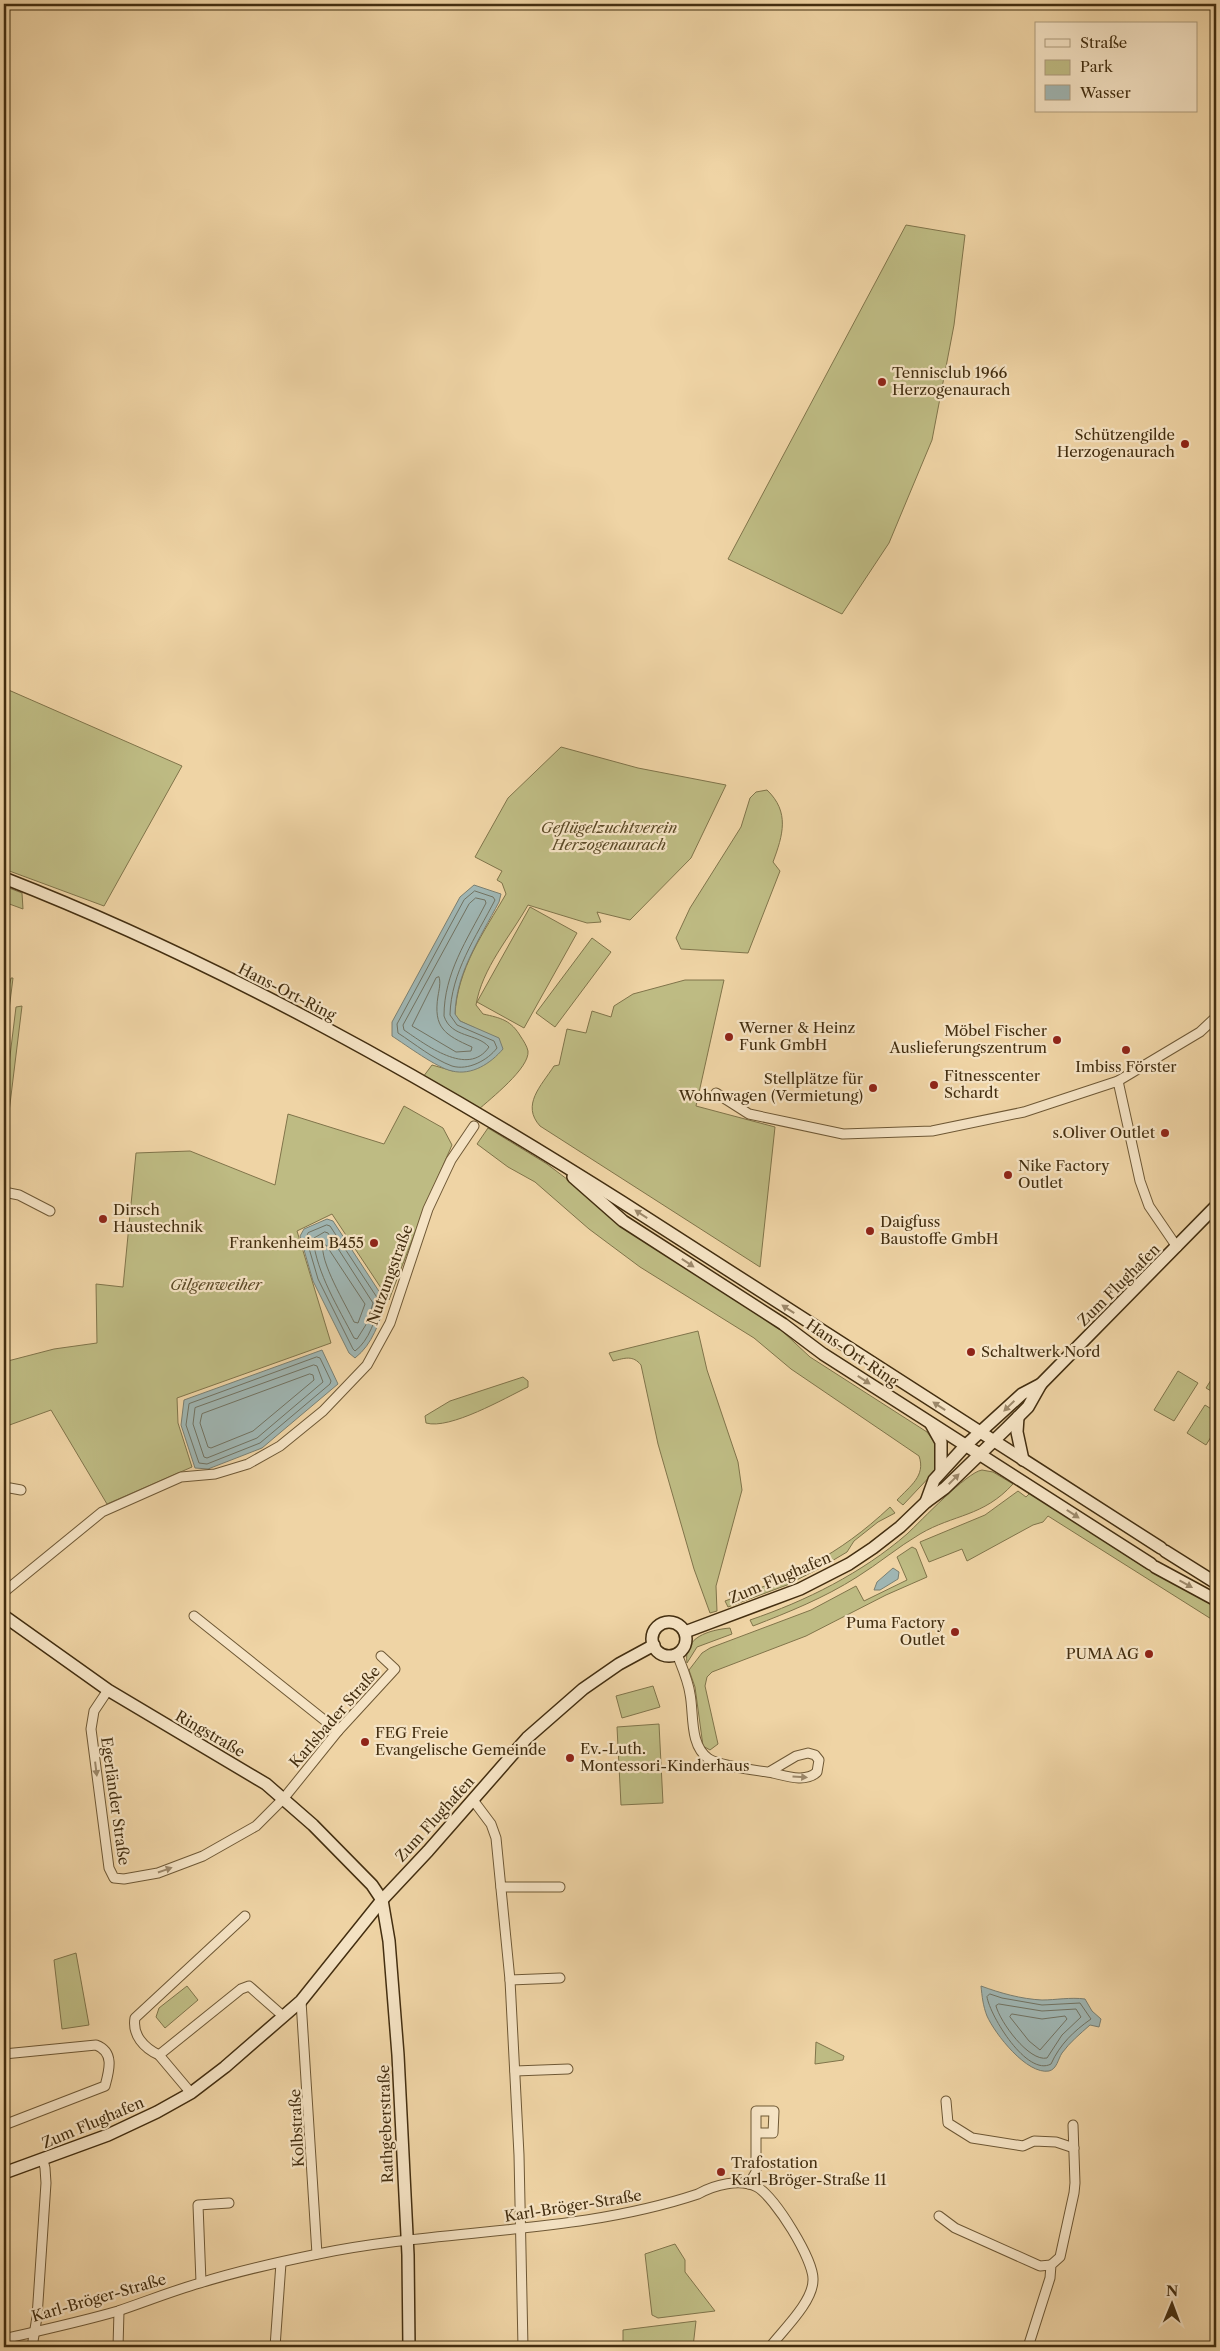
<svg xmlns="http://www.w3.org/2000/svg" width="1220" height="2351" font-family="'Libre Caslon Text',serif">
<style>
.green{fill:#bebb83;stroke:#80744a}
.water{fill:#9fb5b2;stroke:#7a7f71}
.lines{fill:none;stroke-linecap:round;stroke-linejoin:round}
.shore{stroke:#717261;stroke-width:1}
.street-casing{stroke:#6e5835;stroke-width:11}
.secondary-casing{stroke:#432e10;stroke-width:14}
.street{stroke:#f5e3c4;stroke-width:9}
.secondary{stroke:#f5e3c4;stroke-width:11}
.oneway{fill:#9c886a}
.poi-dot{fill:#8f2418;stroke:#f5e3c4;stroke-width:2}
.labels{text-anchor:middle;stroke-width:4.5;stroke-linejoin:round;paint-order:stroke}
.poi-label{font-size:15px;fill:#432e10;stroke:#f5e3c4;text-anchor:start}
.park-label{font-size:15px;font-style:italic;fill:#5c4a27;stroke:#f5e3c4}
.street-label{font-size:15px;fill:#432e10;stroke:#f5e3c4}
</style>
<rect width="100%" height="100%" fill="#efd4a5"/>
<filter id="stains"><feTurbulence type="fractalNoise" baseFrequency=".004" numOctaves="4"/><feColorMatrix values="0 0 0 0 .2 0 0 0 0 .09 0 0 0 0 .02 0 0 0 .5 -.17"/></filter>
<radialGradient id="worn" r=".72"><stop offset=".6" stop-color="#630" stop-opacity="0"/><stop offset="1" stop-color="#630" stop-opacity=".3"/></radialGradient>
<g class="green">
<polygon points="906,225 965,235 954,325 932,440 889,543 842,614 728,559"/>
<polygon points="4,688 182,766 104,906 4,869"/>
<path d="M561 747 638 768 726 785 691 858 630 920 597 912 601 922 587 923 528 905C510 937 482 968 476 1005L483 1014C501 1018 511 1020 521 1037 523 1040 527 1046 528 1051 530 1068 490 1099 478 1110L423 1077 432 1065 453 1071 475 1028 460 1021 455 1015C457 969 484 932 506 894L502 883 497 880 502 871 475 857 508 798Z"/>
<path d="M767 790C790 812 783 835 773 862L780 871 748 953 681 949 676 938 690 908 741 827 750 798 756 792Z"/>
<polygon points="4,886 22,893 23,909 4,902"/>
<polygon points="530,907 577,933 524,1028 477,1002"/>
<polygon points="592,938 611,952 555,1027 536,1013"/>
<polygon points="11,978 13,978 4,1050 4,1008"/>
<path d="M685 980H724L696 1106 775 1127 760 1267 540 1126C521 1105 541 1086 554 1066L559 1065 567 1029 586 1033 592 1011 611 1017 614 1006 633 994Z"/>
<polygon points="22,1006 4,1153 4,1105 16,1007"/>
<polygon points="404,1106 443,1128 452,1145 426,1204 389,1300 332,1214 297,1231 331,1343 177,1398 178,1423 192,1467 107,1504 51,1410 4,1427 4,1362 54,1349 97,1343 96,1284 123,1287 136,1153 190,1151 275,1185 288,1114 384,1144"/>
<path d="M488 1128 547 1164 588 1195 780 1329 810 1357 927 1432 937 1446 935 1471 903 1505 897 1500C910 1486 926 1476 919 1456L791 1369 754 1338 640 1267 589 1229 535 1182 508 1167 477 1144Z"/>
<path d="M698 1331 707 1370 738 1462 742 1490 716 1586 717 1611 710 1613 694 1569 658 1444 641 1365C633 1355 625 1358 613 1361L609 1353Z"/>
<polygon points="1178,1371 1198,1383 1174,1421 1154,1410"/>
<polygon points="1216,1372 1216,1394 1206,1388"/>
<path d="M523 1377 528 1381V1387C505 1398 450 1430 426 1423L425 1416 450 1401Z"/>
<polygon points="1205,1405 1216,1412 1216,1429 1206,1445 1187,1433"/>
<path d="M982 1470 993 1472 1013 1484C983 1517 954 1514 920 1534 898 1547 878 1564 857 1577 824 1598 789 1612 753 1626L750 1620C806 1601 862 1573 907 1534 921 1521 967 1472 982 1470Z"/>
<polygon points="1018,1491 1026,1497 1030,1493 1144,1567 1216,1607 1216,1622 1048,1516 1043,1522 1033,1525 967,1561 962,1549 929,1562 920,1542 985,1515"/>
<path d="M890 1507 895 1513 878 1522 854 1541 847 1552 820 1568 787 1585 728 1607 725 1601C792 1577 838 1556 890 1507Z"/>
<polygon points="912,1547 916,1549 927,1577 886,1595 806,1636 712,1672 707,1677 705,1686 718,1744 710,1750 703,1746 695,1687 689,1670 702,1653 710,1648 811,1610 856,1586 864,1601 907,1580 897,1557"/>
<path d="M730 1628 732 1634 697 1647 687 1663C683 1637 709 1630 730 1628Z"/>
<polygon points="653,1686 660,1707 622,1718 616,1696"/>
<polygon points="659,1724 663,1803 621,1805 617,1727"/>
<polygon points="76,1953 89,2025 62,2029 54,1960"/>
<polygon points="187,1986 198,2000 165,2028 156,2017 159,2008"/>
<polygon points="816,2042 844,2056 843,2060 815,2064"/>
<polygon points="675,2244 685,2260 685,2272 715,2311 658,2318 652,2315 645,2254"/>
<polygon points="696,2321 693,2347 623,2347 623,2330"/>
</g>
<g class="water">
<path d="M474 885 501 894 499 902C480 938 456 973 455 1014L460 1021 499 1038 503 1049C491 1063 472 1076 452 1071 437 1068 406 1045 392 1036V1022L460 897Z"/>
<path d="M327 1219 333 1221 386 1302C379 1322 373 1344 355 1358L349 1353 313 1281 300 1236 304 1229Z"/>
<polygon points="322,1350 338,1384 262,1448 208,1469 195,1468 181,1425 184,1400"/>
<polygon points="893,1568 899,1572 898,1579 880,1590 874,1590 877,1582"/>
<path d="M981 1986C1000 1993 1021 1999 1042 2000 1056 2000 1070 1997 1085 1999L1092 2011 1101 2019 1099 2027 1090 2025C1080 2034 1070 2042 1062 2053 1058 2059 1057 2069 1049 2071 1027 2075 995 2034 987 2016 983 2006 982 1996 981 1986Z"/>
</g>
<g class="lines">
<g class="shore">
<path d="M475 891 493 897 495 900C476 937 451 972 450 1015L457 1025 494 1041 497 1048C488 1060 468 1071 452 1066 433 1059 415 1044 398 1033L397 1024 464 900Z"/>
<path d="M476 898 485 900 486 903C467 940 444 973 444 1016 451 1038 477 1033 489 1047 468 1078 425 1044 404 1030L403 1025 469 904Z"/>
<path d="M439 977C441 982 439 990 438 996 433 1028 445 1035 472 1047L471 1051 456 1052 412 1026 436 978Z"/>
<path d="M327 1225 330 1226 380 1302C376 1318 369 1341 355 1351L353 1349 318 1279 306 1238 308 1233Z"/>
<path d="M325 1232 328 1233 373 1303 367 1323 357 1339 354 1338C338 1307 317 1274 313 1239Z"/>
<path d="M323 1244 326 1245 365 1304 358 1323 354 1322C346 1305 319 1261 323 1244Z"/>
<polygon points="317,1357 320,1358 331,1381 330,1384 260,1443 207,1464 199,1463 186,1425 189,1404"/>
<polygon points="314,1365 317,1366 323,1382 257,1438 207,1458 204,1457 193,1424 195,1408"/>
<polygon points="310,1374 313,1375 314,1380 253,1431 211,1448 208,1447 200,1423 202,1414"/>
<path d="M990 1994 1002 1998 1042 2005 1080 2003 1091 2019C1074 2031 1060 2044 1051 2064 1027 2077 990 2016 987 1997Z"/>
<path d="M999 2004 1042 2011 1076 2009 1081 2017 1062 2035 1047 2058C1029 2062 1000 2022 996 2006Z"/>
<polygon points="1012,2014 1042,2019 1065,2016 1067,2019 1040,2050 1029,2041 1010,2017"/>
</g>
<g class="street-casing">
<g id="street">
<polyline points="1118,1081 1200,1032 1216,1017"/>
<polyline points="716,1093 749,1114 843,1134 932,1131 1024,1112 1118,1081 1140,1181 1149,1206 1177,1247"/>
<polyline points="4,1192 19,1195 50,1211"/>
<polyline points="4,1490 10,1488 21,1490"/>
<polyline points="4,1592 102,1512 181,1477 215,1474 248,1464 280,1446 323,1411 367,1365 390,1323 428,1209 451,1160 474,1126"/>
<polyline points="194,1616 338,1731"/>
<path d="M677 1654C682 1667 688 1680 690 1694 694 1713 689 1746 709 1759 723 1767 756 1770 773 1773 786 1776 806 1783 817 1772L819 1760 815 1755 808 1753 796 1756 769 1772"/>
<polyline points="108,1690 94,1711 91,1729 109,1868 114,1878 124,1879 158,1873 203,1856 256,1826 284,1798 338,1731 395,1669 381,1656"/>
<polyline points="473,1800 491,1824 496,1838 510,1980 519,2155 523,2347"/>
<polyline points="501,1887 560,1887"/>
<polyline points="510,1980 560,1978"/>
<polyline points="301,2001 317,2254"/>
<path d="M4 2054 96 2045C115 2052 109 2071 105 2086L4 2125"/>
<polyline points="159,2055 241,1989 249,1986 283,2016"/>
<polyline points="515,2071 568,2069"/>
<path d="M191 2093 159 2055C144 2048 132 2035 135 2018L245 1916"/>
<polyline points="946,2101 948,2123 972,2138 1023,2146 1034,2141 1056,2142 1074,2148"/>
<polyline points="749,2184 756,2172 756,2111 774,2111 773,2133 756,2133"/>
<polyline points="939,2216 955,2228 1040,2266 1051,2265"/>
<polyline points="201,2282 198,2205 229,2203"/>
<path d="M4 2339C42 2330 80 2322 118 2311 145 2302 172 2291 200 2283 238 2271 279 2262 318 2254 444 2228 575 2235 698 2194 714 2185 740 2178 757 2187 775 2197 814 2260 813 2280 813 2302 783 2330 770 2347"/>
<polyline points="32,2347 37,2317 46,2183 45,2168 43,2160"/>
<polyline points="118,2347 119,2311"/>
<polyline points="275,2347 281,2263"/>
<polyline points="1028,2347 1050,2278 1051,2265 1060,2257 1074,2193 1075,2183 1073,2125"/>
</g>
</g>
<g class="secondary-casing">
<g id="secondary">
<path d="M4 878C221 963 426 1078 622 1202L1161 1548"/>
<polyline points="573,1177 623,1221 783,1324 823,1354 1151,1564"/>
<polyline points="1018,1417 1017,1432 1023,1460"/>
<polyline points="931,1424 941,1442 941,1471"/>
<polyline points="926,1502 934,1480 966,1445 1022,1394 1041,1384 1216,1206"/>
<polyline points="1165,1551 1216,1583"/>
<polyline points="1155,1567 1216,1600"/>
<polyline points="4,1616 108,1690 266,1784 313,1825 372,1885 382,1900 389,1941 398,2055 408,2255 409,2347"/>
<circle cx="669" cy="1639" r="17"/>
<polyline points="685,1632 800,1589 849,1564 873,1548 900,1527 926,1502 945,1488 1007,1428 1028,1407 1041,1384"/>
<polyline points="4,2173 108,2135 157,2112 191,2093 225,2067 301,2001 382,1900 428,1851 527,1738 583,1689 619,1664 654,1645"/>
</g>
</g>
<use href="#street" class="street"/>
<use href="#secondary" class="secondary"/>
</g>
<defs><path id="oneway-solid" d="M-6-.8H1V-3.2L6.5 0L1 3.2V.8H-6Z" transform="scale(1.25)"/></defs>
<g class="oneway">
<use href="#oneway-solid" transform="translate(641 1214) rotate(-147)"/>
<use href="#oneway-solid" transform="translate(688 1263) rotate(34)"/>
<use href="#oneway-solid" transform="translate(788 1309) rotate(-147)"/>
<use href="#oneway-solid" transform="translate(864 1380) rotate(33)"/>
<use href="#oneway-solid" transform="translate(939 1406) rotate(-147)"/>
<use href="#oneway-solid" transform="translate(1009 1406) rotate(136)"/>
<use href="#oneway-solid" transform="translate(954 1479) rotate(-45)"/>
<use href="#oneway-solid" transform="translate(1073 1514) rotate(33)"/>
<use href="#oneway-solid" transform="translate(1186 1584) rotate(29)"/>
<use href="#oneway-solid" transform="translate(96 1769) rotate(83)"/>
<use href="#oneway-solid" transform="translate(800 1777) rotate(3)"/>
<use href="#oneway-solid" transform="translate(165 1870) rotate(-19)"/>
</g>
<g class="poi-dot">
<circle cx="882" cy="382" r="5"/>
<circle cx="1185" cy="444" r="5"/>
<circle cx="729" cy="1037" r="5"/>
<circle cx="1057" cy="1040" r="5"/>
<circle cx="1126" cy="1050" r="5"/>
<circle cx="934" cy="1085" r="5"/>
<circle cx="873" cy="1088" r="5"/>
<circle cx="1165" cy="1133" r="5"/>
<circle cx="1008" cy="1175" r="5"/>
<circle cx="103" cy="1219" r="5"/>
<circle cx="870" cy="1231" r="5"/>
<circle cx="374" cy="1243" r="5"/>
<circle cx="971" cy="1352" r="5"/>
<circle cx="955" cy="1632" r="5"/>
<circle cx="1149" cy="1654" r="5"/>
<circle cx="365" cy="1742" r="5"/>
<circle cx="570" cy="1758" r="5"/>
<circle cx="721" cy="2172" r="5"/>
</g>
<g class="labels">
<g class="poi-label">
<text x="892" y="378">Tennisclub 1966<tspan x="892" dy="17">Herzogenaurach</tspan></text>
<text x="1175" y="440" text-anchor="end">Schützengilde<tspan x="1175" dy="17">Herzogenaurach</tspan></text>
<text x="739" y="1033">Werner &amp; Heinz<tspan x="739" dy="17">Funk GmbH</tspan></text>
<text x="1047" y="1036" text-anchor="end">Möbel Fischer<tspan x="1047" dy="17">Auslieferungszentrum</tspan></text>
<text x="1126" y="1072" text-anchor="middle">Imbiss Förster</text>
<text x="944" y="1081">Fitnesscenter<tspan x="944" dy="17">Schardt</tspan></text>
<text x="863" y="1084" text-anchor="end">Stellplätze für<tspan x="863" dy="17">Wohnwagen (Vermietung)</tspan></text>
<text x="1155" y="1138" text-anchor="end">s.Oliver Outlet</text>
<text x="1018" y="1171">Nike Factory<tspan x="1018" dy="17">Outlet</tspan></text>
<text x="113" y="1215">Dirsch<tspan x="113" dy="17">Haustechnik</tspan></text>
<text x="880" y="1227">Daigfuss<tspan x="880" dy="17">Baustoffe GmbH</tspan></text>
<text x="364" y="1248" text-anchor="end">Frankenheim B455</text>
<text x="981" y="1357">Schaltwerk Nord</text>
<text x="945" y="1628" text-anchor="end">Puma Factory<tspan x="945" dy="17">Outlet</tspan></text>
<text x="1139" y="1659" text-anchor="end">PUMA AG</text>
<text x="375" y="1738">FEG Freie<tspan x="375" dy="17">Evangelische Gemeinde</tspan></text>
<text x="580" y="1754">Ev.-Luth.<tspan x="580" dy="17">Montessori-Kinderhaus</tspan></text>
<text x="731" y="2168">Trafostation<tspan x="731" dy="17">Karl-Bröger-Straße 11</tspan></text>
</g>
<g class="park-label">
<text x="609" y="833">Geflügelzuchtverein<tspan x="609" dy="17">Herzogenaurach</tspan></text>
<text x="216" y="1290">Gilgenweiher</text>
</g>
<g class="street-label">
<text transform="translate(287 992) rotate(27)" y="5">Hans-Ort-Ring</text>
<text transform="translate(390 1275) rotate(-70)" y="5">Nutzungstraße</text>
<text transform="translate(1119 1285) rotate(-45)" y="5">Zum Flughafen</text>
<text transform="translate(852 1353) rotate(34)" y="5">Hans-Ort-Ring</text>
<text transform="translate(780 1578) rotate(-23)" y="5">Zum Flughafen</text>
<text transform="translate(335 1717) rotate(-49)" y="5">Karlsbader Straße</text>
<text transform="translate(210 1734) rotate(30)" y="5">Ringstraße</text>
<text transform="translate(115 1801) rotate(82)" y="5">Egerländer Straße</text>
<text transform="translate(435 1819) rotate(-48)" y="5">Zum Flughafen</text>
<text transform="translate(93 2123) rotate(-23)" y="5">Zum Flughafen</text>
<text transform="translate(386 2124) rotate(-92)" y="5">Rathgeberstraße</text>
<text transform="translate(297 2128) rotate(-93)" y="5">Kolbstraße</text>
<text transform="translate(573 2206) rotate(-9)" y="5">Karl-Bröger-Straße</text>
<text transform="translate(99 2298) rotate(-16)" y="5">Karl-Bröger-Straße</text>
</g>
</g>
<rect width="1220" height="2351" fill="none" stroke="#efd4a5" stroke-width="20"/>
<rect x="5" y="5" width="1210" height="2341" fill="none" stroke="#432e10" stroke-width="2.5"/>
<rect x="10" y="10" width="1200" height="2331" fill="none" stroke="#432e10"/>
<rect x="1035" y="22" width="162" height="90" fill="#f5e3c4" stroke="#ae9b7c"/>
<rect x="1045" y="39" width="25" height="8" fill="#f5e3c4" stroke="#ae9b7c"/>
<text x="1080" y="48" font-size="15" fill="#432e10">Straße</text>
<rect x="1045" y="60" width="25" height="15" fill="#bebb83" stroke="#ae9b7c"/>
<text x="1080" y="72" font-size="15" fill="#432e10">Park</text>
<rect x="1045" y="85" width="25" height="15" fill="#9fb5b2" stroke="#ae9b7c"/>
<text x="1080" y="98" font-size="15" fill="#432e10">Wasser</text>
<g transform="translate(1172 2304) rotate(1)" stroke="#f5e3c4" stroke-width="4" paint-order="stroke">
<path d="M0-4L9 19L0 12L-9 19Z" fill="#432e10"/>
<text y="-8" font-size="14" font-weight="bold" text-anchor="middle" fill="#432e10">N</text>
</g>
<rect width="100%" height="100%" filter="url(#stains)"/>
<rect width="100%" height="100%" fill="url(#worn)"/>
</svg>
